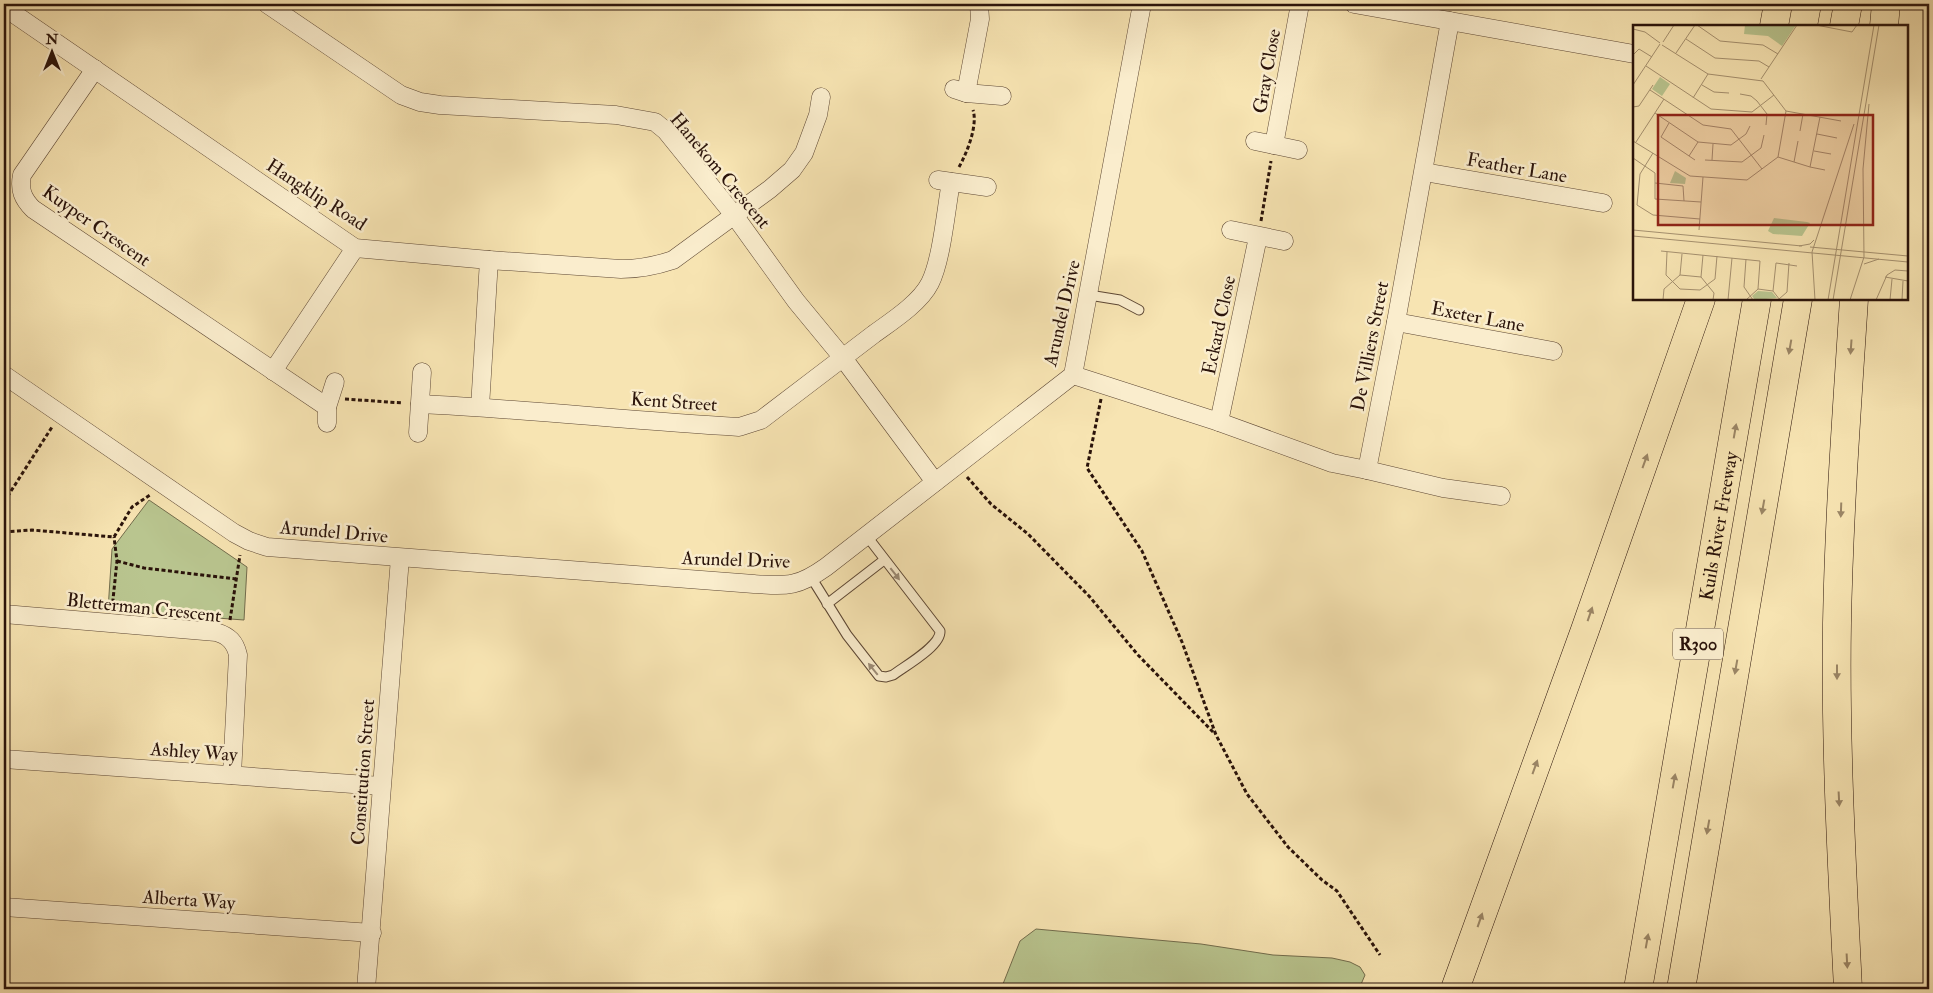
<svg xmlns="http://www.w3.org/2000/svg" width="1933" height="993" font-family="'IM FELL Double Pica',serif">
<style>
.green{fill:#b9c58f;stroke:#726c4c}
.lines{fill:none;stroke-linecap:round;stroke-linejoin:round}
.service-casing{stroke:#5d4734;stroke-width:11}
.minor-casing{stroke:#5d4734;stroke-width:19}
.motorway-casing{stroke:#2a130a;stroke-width:29}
.path{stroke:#2a130a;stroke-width:3;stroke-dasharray:4 2.5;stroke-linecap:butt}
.service{stroke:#faedcd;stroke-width:9}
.minor{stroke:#faedcd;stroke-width:18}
.motorway{stroke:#f7e4b2;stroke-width:28}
.oneway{fill:#9b8666}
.oneway2{fill:#9c8b75}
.labels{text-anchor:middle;stroke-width:5;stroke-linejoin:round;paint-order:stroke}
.shield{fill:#faedcd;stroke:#685444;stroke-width:1}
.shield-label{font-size:18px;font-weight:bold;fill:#2a130a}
.street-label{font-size:19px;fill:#2a130a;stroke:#faedcd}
.inset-road{fill:none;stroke:#a5906f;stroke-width:1}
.view{fill:#8f2418;fill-opacity:0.15;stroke:#8f2418;stroke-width:2.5}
.inset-edge{fill:none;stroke:#2a130a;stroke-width:2.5}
</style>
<rect width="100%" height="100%" fill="#f7e4b2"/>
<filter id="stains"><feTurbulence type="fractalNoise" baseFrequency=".004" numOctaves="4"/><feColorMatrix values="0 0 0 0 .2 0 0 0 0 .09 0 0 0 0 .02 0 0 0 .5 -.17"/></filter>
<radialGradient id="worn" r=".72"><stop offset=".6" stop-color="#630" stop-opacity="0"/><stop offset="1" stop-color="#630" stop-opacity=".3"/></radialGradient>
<g class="green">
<polygon points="149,500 247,567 244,620 108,610 112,549"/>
<polygon points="1036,929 1201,944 1273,955 1332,958 1350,962 1360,967 1365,975 1359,989 1001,989 1020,941"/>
</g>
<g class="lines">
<g class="service-casing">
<g id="service">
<polyline points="1089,295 1120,300 1139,310"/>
<path d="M811 577 847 635 879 676 886 677 893 675C905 666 941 646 940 631L866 535"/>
<polyline points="827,604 884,560"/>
</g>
</g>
<g class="minor-casing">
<g id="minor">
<polyline points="267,4 401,95 420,102 440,105 616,115 655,122 666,131 734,215 796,301 843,358 935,482"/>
<polyline points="1354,4 1634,54"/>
<path d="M4 7 355 248 489 260 621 269C639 269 655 266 673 260L770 189 792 170 804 153 818 115 821 97"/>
<path d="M95 69 22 175C19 190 23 199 33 209L327 407"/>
<polyline points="954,89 966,93 1002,96"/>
<polyline points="966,93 980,19 979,4"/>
<polyline points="1255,141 1298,150"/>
<polyline points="1274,145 1300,4"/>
<polyline points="1424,172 1603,203"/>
<polyline points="938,180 987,187"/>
<polyline points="1231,230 1284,241"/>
<polyline points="1396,322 1553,351"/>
<polyline points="273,371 355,248"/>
<path d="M4 375 234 533 249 541 267 547 754 584C788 586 798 587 826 567L1073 375 1142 4"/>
<polyline points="1073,375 1219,422 1332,463 1367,470 1396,322 1450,21"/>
<path d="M420 404C526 409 633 421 739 427L761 420C799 391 836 363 874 334 892 321 920 303 930 283 942 259 946 209 951 182"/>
<polyline points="480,407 489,260"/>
<polyline points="1219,422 1258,237"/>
<polyline points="327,423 327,407 335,382"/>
<polyline points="418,433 422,372"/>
<polyline points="1367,470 1443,488 1501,496"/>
<path d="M4 614 216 632C229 636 235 642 238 655L232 775"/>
<polyline points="4,759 381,786"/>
<polyline points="4,907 372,933"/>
<polyline points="366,989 400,558"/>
</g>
</g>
<g class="motorway-casing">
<g id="motorway">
<polyline points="1774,26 1778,4"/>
<polyline points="1803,26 1807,4"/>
<polyline points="1844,26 1848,4"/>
<polyline points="1884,26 1886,4"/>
<polyline points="1455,989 1585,630 1701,299"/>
<path id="s1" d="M1638 989 1757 299"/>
<polyline points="1681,989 1798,299"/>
<path d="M1848 989C1842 867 1835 745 1837 623 1839 515 1847 407 1854 299"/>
</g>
</g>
<g class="path">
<path d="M959 167C967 153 978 125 973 110"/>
<polyline points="1261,221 1271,161"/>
<polyline points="345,399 403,403"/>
<polyline points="1101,399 1087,468 1142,551 1182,642 1216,735 1247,794 1288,847 1322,880 1337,891 1380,955"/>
<polyline points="967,477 991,504 1028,534 1089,596 1138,655 1214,733"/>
<polyline points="4,502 52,427"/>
<polyline points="4,532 32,530 114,537 132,507 150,495"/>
<polyline points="117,561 144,568 236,579"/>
<polyline points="112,609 117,561 114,537"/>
<polyline points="230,620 240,555"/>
</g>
<use href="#service" class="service"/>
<use href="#minor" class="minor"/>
<use href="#motorway" class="motorway"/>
</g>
<defs><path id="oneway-solid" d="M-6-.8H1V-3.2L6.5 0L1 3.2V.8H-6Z" transform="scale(1.25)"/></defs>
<g class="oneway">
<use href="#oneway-solid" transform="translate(1790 347) rotate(100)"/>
<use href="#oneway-solid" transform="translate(1851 347) rotate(94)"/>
<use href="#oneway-solid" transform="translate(1735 431) rotate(-80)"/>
<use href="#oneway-solid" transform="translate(1645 461) rotate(-70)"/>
<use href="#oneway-solid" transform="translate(1763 507) rotate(100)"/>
<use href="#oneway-solid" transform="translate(1841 510) rotate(92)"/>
<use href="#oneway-solid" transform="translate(1590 614) rotate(-71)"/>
<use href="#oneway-solid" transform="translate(1736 667) rotate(100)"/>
<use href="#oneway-solid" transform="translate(1837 672) rotate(90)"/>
<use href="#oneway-solid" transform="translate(1535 767) rotate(-70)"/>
<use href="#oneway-solid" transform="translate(1674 781) rotate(-80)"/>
<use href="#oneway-solid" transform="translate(1839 799) rotate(87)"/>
<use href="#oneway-solid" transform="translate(1708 827) rotate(100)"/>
<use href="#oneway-solid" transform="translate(1480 920) rotate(-71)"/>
<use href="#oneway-solid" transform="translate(1647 941) rotate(-80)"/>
<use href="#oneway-solid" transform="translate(1847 961) rotate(87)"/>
</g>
<g class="oneway2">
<use href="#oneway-solid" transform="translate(895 574) rotate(52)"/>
<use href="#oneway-solid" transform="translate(873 669) rotate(-129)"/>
</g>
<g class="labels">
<rect class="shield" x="1673" y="628.5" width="50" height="31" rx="4"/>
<g class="shield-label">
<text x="1698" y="650">R300</text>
</g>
<g class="street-label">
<text transform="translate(1266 71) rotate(-80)" y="7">Gray Close</text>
<text transform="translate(1517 167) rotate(10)" y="7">Feather Lane</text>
<text transform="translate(721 170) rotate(50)" y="7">Hanekom Crescent</text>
<text transform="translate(317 194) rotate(33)" y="7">Hangklip Road</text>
<text transform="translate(97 225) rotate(35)" y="7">Kuyper Crescent</text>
<text transform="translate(1061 313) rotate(-77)" y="7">Arundel Drive</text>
<text transform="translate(1478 316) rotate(11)" y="7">Exeter Lane</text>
<text transform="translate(1218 325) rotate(-78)" y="7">Eckard Close</text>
<text transform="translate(1369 346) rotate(-79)" y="7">De Villiers Street</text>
<text transform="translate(674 401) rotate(4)" y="7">Kent Street</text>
<text dy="7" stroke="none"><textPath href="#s1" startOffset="470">Kuils River Freeway</textPath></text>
<text transform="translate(334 531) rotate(5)" y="7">Arundel Drive</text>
<text transform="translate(736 559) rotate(2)" y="7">Arundel Drive</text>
<text transform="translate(144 607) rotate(6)" y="7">Bletterman Crescent</text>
<text transform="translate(194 751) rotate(4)" y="7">Ashley Way</text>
<text transform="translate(362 772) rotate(-86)" y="7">Constitution Street</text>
<text transform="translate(189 899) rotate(4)" y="7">Alberta Way</text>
</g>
</g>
<g transform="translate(1633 25)">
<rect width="275" height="275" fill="#f7e4b2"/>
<path d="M112 0H163L149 21 135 11 111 9ZM27 52 37 59 29 71 19 64ZM42 146 53 153 52 159 37 158ZM141 193 174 197 177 198 169 211 140 209 135 206ZM125 266 139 267 144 273 122 275 119 271Z" fill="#b9c58f"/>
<path class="inset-road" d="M64 0 87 16 130 20 145 29M183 0 219 7 224 0M0 4 12 7 27 18M53 14 82 33 126 36 136 42M30 17 41 0M43 28 62 0M0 30 6 24 19 32M13 41 78 84 119 87 141 70M128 54 164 0M0 60 27 19M69 60 81 67 96 68M17 65 70 100 98 104 129 144M107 69 118 71 124 76 134 89 133 100M60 73 75 49M0 82 6 81 20 60M153 86 208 96M22 88 65 117 98 120 113 109 117 101M36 98 28 112 62 135M167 106 170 89M184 109 204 113M0 116 57 151 114 155 145 132 153 86 130 56 75 49 29 20M3 117 31 74M181 126 198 129M20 128 7 149 4 180 20 190 67 194M56 131 65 117M145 132 177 142 187 92M0 133 22 148V174L68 177M72 135 109 137 128 123 131 110M79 135 80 119M161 137 165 116M177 142 192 145M22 158 50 161 51 176M0 205 169 221M66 205 70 152M0 211 275 237M166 221 177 219 181 215M177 222 275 231M28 226 127 236 125 264M34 227 33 250 47 264 67 265 82 254 84 231M113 234 111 262 120 275M231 239 246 234M47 250 49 229M68 252 70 230M252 252 275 256M140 266 143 238 164 241M146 274 154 267 156 238M30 275 31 264 47 250 68 252 81 268 80 275M95 275 99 233M113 275 125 264 140 266 147 275M182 275 179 227 221 99M195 275 241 0M200 275 246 0M217 275 231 232 230 144 236 79M243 275 254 250 262 245 275 246M257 275 259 254M269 275 270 256"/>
<path class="view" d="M25 90H240V200H25Z"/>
<rect width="275" height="275" class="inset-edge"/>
</g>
<rect width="1933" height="993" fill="none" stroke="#f7e4b2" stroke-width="20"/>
<rect x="5" y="5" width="1923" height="983" fill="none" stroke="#2a130a" stroke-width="2.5"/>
<rect x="10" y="10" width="1913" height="973" fill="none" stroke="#2a130a"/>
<g transform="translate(52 52)" stroke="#faedcd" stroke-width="4" paint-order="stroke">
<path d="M0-4L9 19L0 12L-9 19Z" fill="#2a130a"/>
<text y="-8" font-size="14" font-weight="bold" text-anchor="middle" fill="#2a130a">N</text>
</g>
<rect width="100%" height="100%" filter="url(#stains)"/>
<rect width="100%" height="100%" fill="url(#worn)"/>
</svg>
